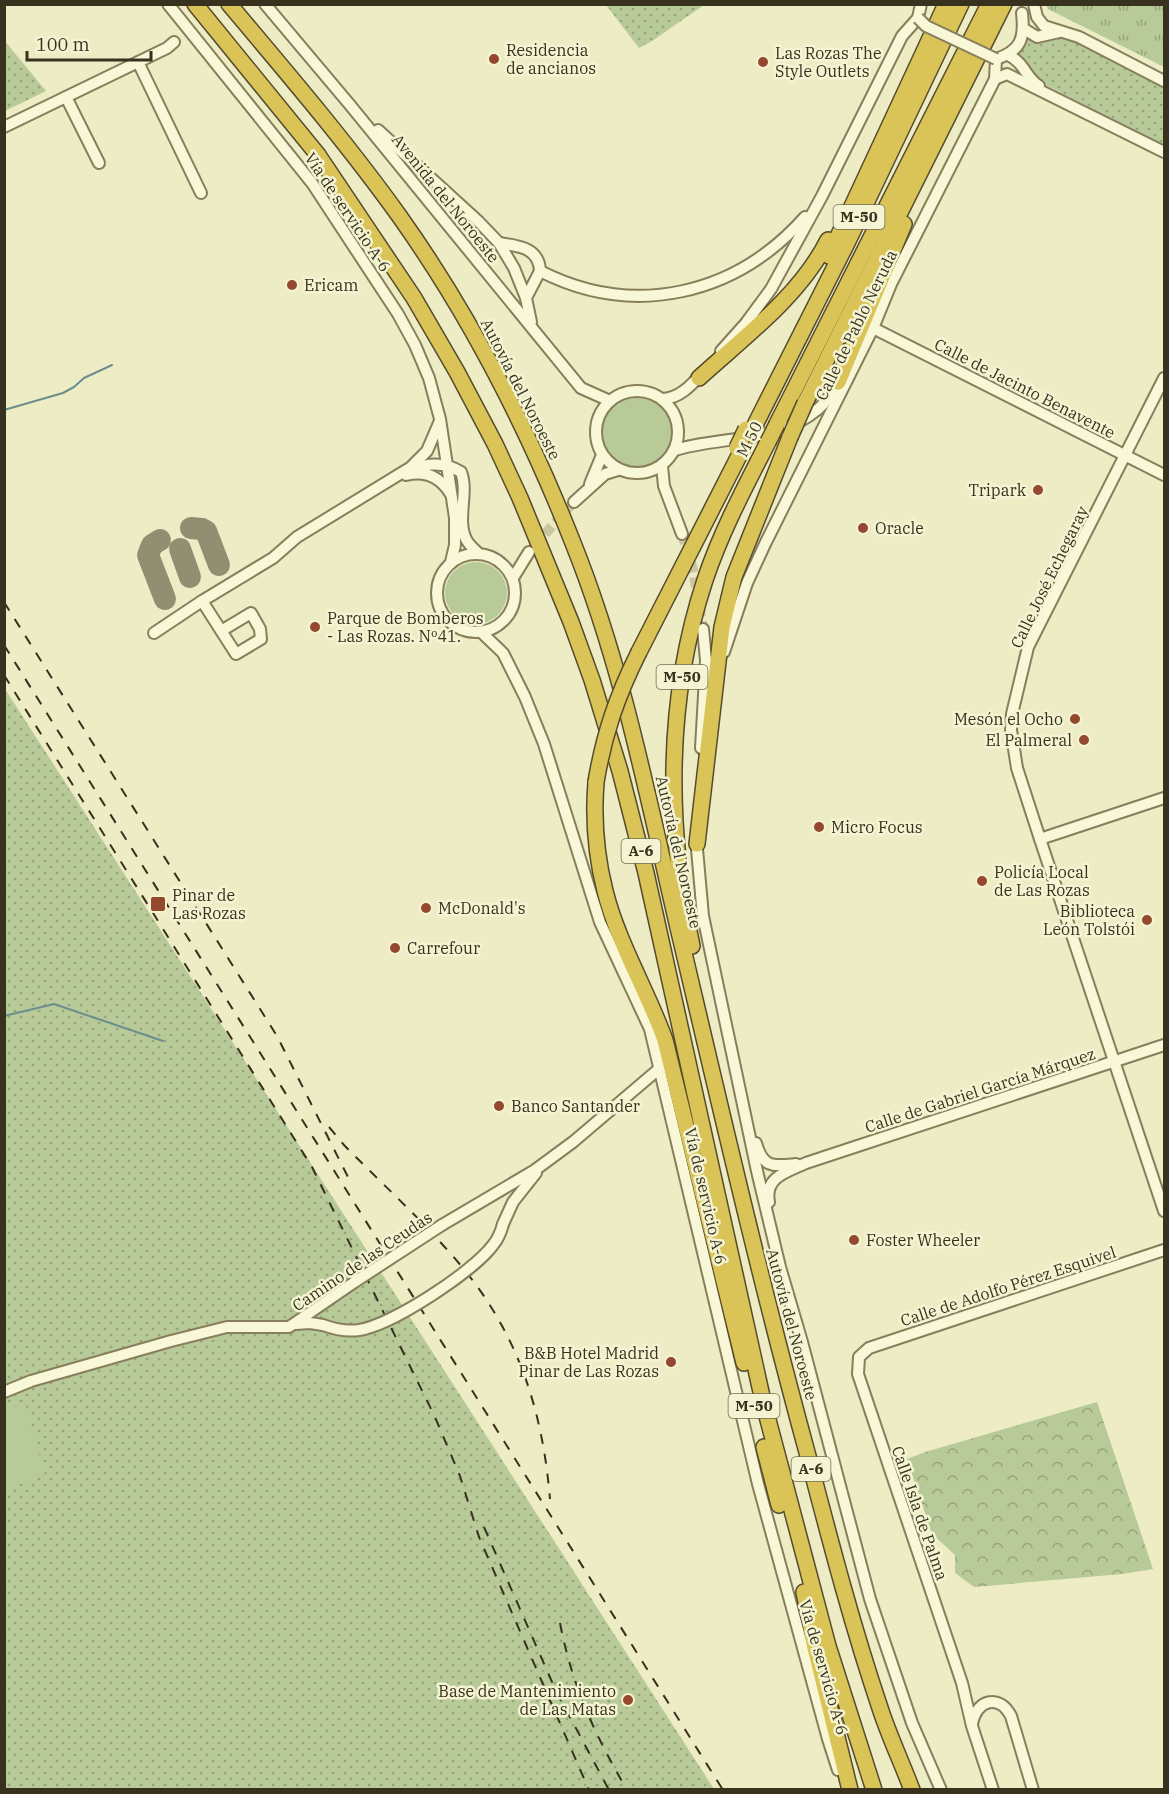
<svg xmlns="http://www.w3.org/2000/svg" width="1169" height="1794" font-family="'IBM Plex Serif',serif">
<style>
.grass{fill:url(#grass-tufts)}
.forest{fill:url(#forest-crowns)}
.park{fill:url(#park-dots)}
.garden{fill:#b7ca98}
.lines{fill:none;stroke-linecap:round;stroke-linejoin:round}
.stream{stroke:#6d8d8e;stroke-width:2}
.taxiway{stroke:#928e71;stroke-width:22}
.minor-tunnel{stroke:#c9c7a3;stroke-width:10;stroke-dasharray:10 5;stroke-linecap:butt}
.minor-casing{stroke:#877e5b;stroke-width:14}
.highway-casing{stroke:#554b2f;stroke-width:18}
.minor{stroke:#f8f7d7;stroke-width:10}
.highway{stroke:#dac457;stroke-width:15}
.rail{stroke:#37311e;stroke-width:2;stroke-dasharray:10 10;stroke-linecap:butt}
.minor-bridge-casing{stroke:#877e5b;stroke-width:14;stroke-linecap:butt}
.highway-bridge-casing{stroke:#554b2f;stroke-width:18;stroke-linecap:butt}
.minor-bridge{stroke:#f8f7d7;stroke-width:10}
.highway-bridge{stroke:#dac457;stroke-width:15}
.poi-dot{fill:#94482d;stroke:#f4f4d3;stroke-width:2}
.labels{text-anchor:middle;stroke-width:5;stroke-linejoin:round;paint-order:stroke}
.shield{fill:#f4f4d3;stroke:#706c54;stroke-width:1.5}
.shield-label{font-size:15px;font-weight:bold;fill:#37311e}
.poi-label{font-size:16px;fill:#37311e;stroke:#f4f4d3;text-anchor:start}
.street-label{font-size:16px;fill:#37311e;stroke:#f4f4d3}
</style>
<defs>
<pattern id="grass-tufts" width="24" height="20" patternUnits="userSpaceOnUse" patternTransform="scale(1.5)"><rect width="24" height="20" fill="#b7ca98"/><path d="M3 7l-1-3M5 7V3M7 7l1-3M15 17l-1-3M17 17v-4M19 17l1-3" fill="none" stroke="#96a57b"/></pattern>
<pattern id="forest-crowns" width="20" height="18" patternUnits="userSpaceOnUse" patternTransform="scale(1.5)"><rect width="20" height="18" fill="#b7ca98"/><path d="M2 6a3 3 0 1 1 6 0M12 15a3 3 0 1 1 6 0" fill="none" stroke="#96a57b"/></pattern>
<pattern id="park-dots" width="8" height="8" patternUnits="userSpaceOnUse" patternTransform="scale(1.5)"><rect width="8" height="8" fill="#b7ca98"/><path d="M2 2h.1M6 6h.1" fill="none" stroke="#96a57b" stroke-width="1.8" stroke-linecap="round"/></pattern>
</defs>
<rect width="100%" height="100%" fill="#edecc4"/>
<polygon class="grass" points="1047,5 1164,5 1164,67 1048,9"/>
<polygon class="forest" points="1097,1402 1153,1569 1122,1574 974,1587 955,1573 955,1555 932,1534 907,1459 925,1452"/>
<g class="park">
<polygon points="606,5 704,5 652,41 639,48"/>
<polygon points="1027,37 1039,41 1062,37 1081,43 1164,87 1164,146 1038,81 1026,61 1018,54"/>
<polygon points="4,40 46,91 5,111 4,111"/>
<polygon points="5,689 714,1789 5,1789"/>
</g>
<g class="garden">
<circle cx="636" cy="432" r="36"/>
<circle cx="476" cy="593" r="31"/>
<polygon points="25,1403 45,1475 5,1488 5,1410"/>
</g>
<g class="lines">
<g class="stream">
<polyline points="4,410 63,393 74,387 84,378 112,365"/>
<polyline points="4,1016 54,1004 163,1041"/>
</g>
<g class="taxiway">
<polyline points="191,528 202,529 206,531 219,565"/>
<polyline points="160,540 152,545 148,555 165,599"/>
<polyline points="180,549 190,577"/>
</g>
<g class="minor-tunnel">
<polyline points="682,534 693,570 703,629"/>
<polyline points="535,545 574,502"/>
</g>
<g class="minor-casing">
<g id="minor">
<polyline points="168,4 312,183 398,314 415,345 429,378 440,419 455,518 455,545 451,562"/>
<polyline points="265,4 350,105 581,388 610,401"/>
<polyline points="1034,4 1037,17 1044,26 1079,37 1164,81"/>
<polyline points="1024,29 1037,37 1059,32"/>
<path d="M1008 55C1025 63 1025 77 1039 86"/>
<polyline points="138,62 201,193"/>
<polyline points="995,79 1007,74 1164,152"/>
<polyline points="66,97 99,163"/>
<polyline points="4,127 167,48 174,42"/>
<polyline points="378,130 479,222 499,243 514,268 526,298"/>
<path d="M499 243C518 246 539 247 540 271 634 319 736 295 805 217"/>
<polyline points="531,322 526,298 540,271"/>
<polyline points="873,328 1164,475"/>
<polyline points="721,351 746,323 771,289 822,196 902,36 918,18 921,4"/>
<polyline points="1164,378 1028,647 1012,714 1011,730 1017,768 1040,839 1164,1211"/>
<circle cx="637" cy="432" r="41"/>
<path d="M663 399C679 398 691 386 701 374"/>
<path d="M675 450C720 436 778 443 817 410 827 402 835 389 841 377"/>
<polyline points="662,466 664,486 682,534"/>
<polyline points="409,469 427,451 439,423"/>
<path d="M406 475C426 470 440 477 450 493"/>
<polyline points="590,484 602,455"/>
<polyline points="574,502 605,474 618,470"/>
<circle cx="476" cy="593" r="39"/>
<polyline points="513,578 529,552"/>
<path d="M221 631 251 613 260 629 261 639 236 654 202 601 273 558 297 537 408 469C427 464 444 461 461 472 469 492 456 520 466 539 468 544 474 549 478 553"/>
<polyline points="481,632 503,653 525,697 544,744 600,922 650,1029 758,1484 828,1739 838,1770"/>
<polyline points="154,633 202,601"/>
<path d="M724 652 747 583 765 544 873 328 891 284 995 79 996 59C1021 51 1025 38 1022 13"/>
<polyline points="701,748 706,660 703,629"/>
<polyline points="696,838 703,916 757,1171 780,1267 802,1342 870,1599 912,1723 941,1790"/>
<polyline points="1040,839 1164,798"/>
<path d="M756 1143C763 1169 774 1166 796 1164"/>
<path d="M769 1202C764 1177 787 1172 806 1163L1164 1045"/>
<polyline points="503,1224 513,1202 536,1173"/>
<polyline points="442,1225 535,1170 573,1142 660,1068"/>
<polyline points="296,1324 310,1323 323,1325"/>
<polyline points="4,1392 31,1381 171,1341 227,1327 289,1327 356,1281"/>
<path d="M972 1724C976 1700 999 1693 1011 1716L1033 1790"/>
<polyline points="993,1790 972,1726 962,1683 858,1374 859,1357 869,1348 1164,1250"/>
</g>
</g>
<g class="highway-casing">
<g id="highway">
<polyline points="195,4 318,155 414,298 457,372 495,444 520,498 571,622 592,680 620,771 646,873 763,1401 828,1646 874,1790"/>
<path d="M229 4C288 74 347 143 400 217 471 317 528 429 573 543 624 670 649 804 680 936 721 1110 761 1284 808 1456 830 1540 852 1625 880 1708 889 1736 902 1763 912 1790"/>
<polyline points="829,256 946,4"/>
<path d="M699 378C744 337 800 296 828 240"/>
<polyline points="838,382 904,224"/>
<polyline points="805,403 1004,4"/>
<polyline points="777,424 989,4"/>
<polyline points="753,429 848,241 961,4"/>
<polyline points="639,652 744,446"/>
<path d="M596 782C593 819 596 855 605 891 618 943 647 990 665 1040L744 1363"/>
<polyline points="697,844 722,627 734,577 790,437"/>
<path d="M692 946C666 825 666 698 705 580 721 532 745 487 768 442"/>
<polyline points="764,1447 779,1505"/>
<polyline points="804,1592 815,1648 850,1790"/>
</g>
</g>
<use href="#minor" class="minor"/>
<use href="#highway" class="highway"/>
<g class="rail">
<polyline points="4,602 277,1036 350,1181"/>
<polyline points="4,645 723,1790"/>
<polyline points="4,675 312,1167 435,1417 460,1476 479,1537 589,1790"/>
<path d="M329 1127 344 1145C379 1181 417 1215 450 1253 515 1325 542 1404 550 1499"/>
<polyline points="484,1527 556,1691 609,1790"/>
<path d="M560 1623C572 1686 595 1735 627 1790"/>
</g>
<g class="minor-bridge-casing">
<g id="minor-bridge">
<polyline points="918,18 926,26 996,59"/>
<polyline points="356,1281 442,1225"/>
<path d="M323 1325C334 1329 346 1332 359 1330 392 1325 473 1272 493 1245 498 1239 501 1232 503 1224"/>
</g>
</g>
<g class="highway-bridge-casing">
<g id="highway-bridge">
<polyline points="790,437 805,403"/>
<polyline points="768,442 777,424"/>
<polyline points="737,448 746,429"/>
<path d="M596 782C604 734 617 696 639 652"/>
</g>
</g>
<use href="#minor-bridge" class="minor-bridge"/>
<use href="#highway-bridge" class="highway-bridge"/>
</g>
<g class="poi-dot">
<circle cx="494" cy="59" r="6"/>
<circle cx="763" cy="62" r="6"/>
<circle cx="292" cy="285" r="6"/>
<circle cx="1038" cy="490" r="6"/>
<circle cx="863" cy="528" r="6"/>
<circle cx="315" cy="627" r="6"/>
<circle cx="1075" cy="719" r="6"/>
<circle cx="1084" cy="740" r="6"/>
<circle cx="819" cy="827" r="6"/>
<circle cx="982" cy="881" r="6"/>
<rect x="150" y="896" width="16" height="16" rx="3"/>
<circle cx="426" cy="908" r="6"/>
<circle cx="1147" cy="920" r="6"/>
<circle cx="395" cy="948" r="6"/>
<circle cx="499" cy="1106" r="6"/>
<circle cx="854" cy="1240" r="6"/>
<circle cx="671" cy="1362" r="6"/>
<circle cx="628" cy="1700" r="6"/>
</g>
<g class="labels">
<g class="shield">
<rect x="833.5" y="205" width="51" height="24" rx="4.5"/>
<rect x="656.5" y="665" width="51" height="24" rx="4.5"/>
<rect x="621.5" y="839" width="39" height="24" rx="4.5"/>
<rect x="728.5" y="1394" width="51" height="24" rx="4.5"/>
<rect x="791.5" y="1457" width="39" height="24" rx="4.5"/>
</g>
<g class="shield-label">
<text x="859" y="222">M-50</text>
<text x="682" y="682">M-50</text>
<text x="641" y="856">A-6</text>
<text x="754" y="1411">M-50</text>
<text x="811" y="1474">A-6</text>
</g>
<g class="poi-label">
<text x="506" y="56">Residencia<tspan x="506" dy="18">de ancianos</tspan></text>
<text x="775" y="59">Las Rozas The<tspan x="775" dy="18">Style Outlets</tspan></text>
<text x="304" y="291">Ericam</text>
<text x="1026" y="496" text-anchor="end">Tripark</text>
<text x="875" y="534">Oracle</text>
<text x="327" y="624">Parque de Bomberos<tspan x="327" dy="18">- Las Rozas. Nº41.</tspan></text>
<text x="1063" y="725" text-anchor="end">Mesón el Ocho</text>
<text x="1072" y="746" text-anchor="end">El Palmeral</text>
<text x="831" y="833">Micro Focus</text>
<text x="994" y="878">Policía Local<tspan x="994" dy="18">de Las Rozas</tspan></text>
<text x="172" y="901">Pinar de<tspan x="172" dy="18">Las Rozas</tspan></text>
<text x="438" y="914">McDonald's</text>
<text x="1135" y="917" text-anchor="end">Biblioteca<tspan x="1135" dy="18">León Tolstói</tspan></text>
<text x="407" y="954">Carrefour</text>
<text x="511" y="1112">Banco Santander</text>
<text x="866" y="1246">Foster Wheeler</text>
<text x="659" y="1359" text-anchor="end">B&amp;B Hotel Madrid<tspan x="659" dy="18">Pinar de Las Rozas</tspan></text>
<text x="616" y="1697" text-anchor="end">Base de Mantenimiento<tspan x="616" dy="18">de Las Matas</tspan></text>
</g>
<g class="street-label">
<text transform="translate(446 198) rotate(51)" y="6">Avenida del Noroeste</text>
<text transform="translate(348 212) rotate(56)" y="6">Vía de servicio A-6</text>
<text transform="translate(856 325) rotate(-64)" y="6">Calle de Pablo Neruda</text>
<text transform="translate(1025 388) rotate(27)" y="6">Calle de Jacinto Benavente</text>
<text transform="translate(521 389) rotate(63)" y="6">Autovía del Noroeste</text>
<text transform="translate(749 439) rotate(-63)" y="6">M 50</text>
<text transform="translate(1049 577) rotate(-64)" y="6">Calle José Echegaray</text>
<text transform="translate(679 852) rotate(77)" y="6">Autovía del Noroeste</text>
<text transform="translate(980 1090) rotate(-18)" y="6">Calle de Gabriel García Márquez</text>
<text transform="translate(706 1196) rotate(77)" y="6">Vía de servicio A-6</text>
<text transform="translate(362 1261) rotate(-34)" y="6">Camino de las Ceudas</text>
<text transform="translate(1008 1286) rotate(-18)" y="6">Calle de Adolfo Pérez Esquivel</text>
<text transform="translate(792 1324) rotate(75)" y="6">Autovía del Noroeste</text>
<text transform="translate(920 1513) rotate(71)" y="6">Calle Isla de Palma</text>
<text transform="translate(824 1667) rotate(74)" y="6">Vía de servicio A-6</text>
</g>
</g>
<rect width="1169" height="1794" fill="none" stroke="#37311e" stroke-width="12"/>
<path d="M27 51v9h124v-9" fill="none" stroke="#37311e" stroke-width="3"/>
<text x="36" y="51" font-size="18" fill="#37311e" stroke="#f4f4d3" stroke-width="4.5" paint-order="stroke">100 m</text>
</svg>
